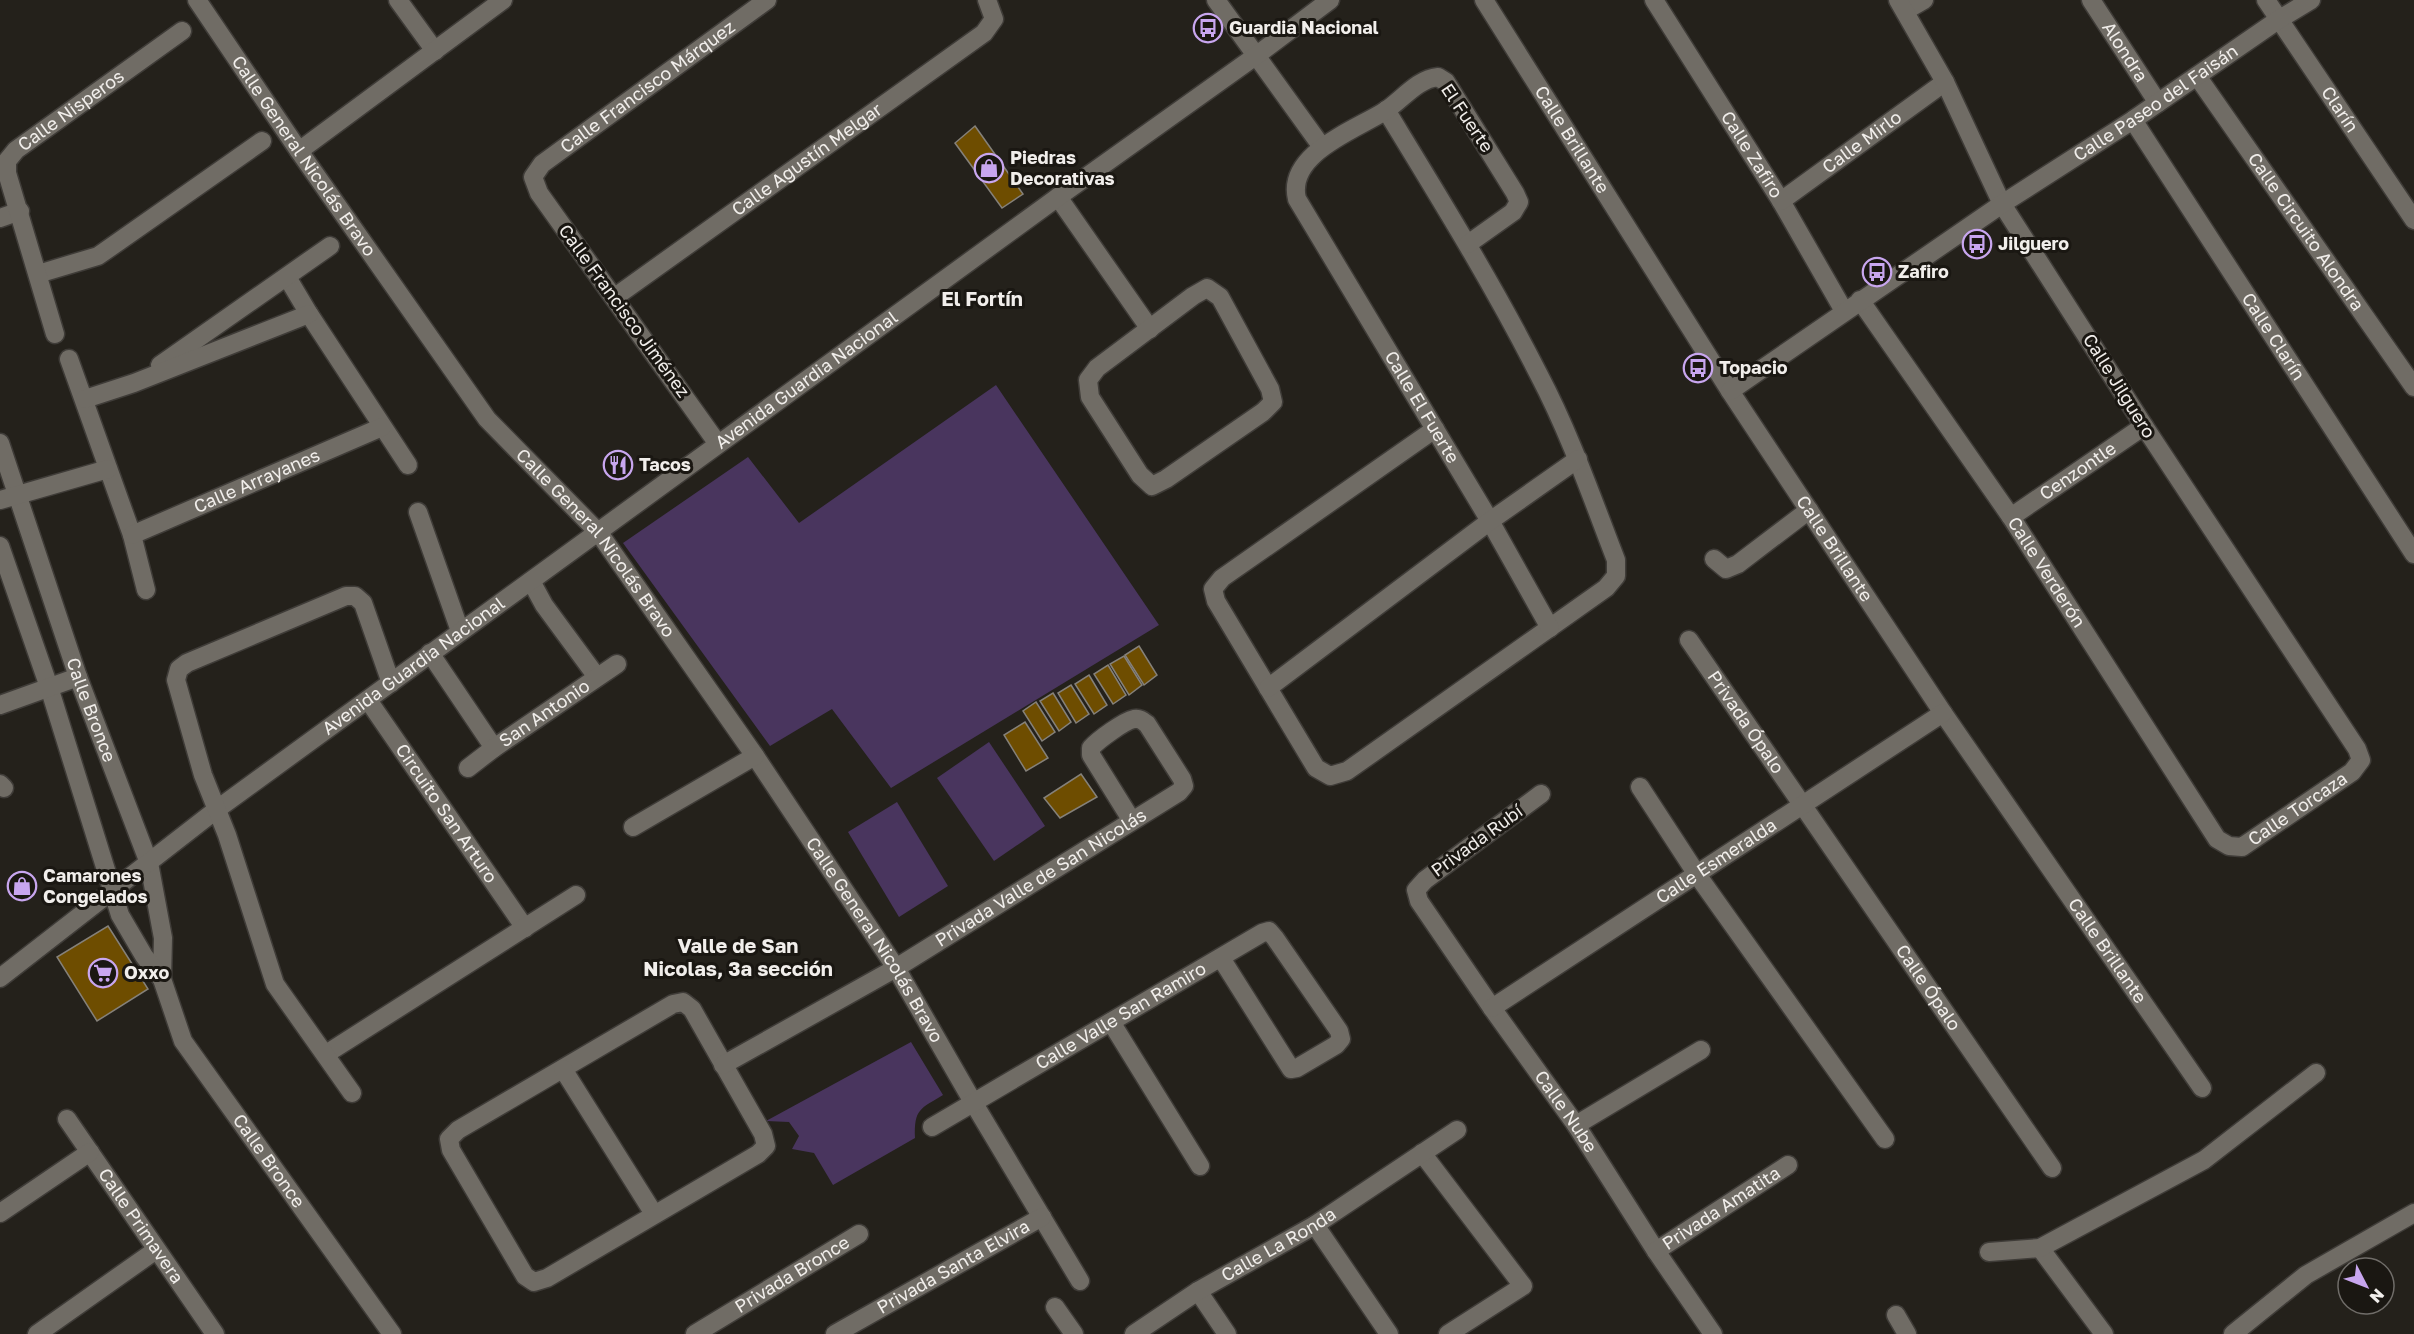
<svg xmlns="http://www.w3.org/2000/svg" width="2414" height="1334" font-family="'Golos Text',sans-serif">
<style>
.green{fill:#49355e}
.building{fill:#6e4d00;stroke:#85817a;stroke-width:1.5}
.lines{fill:none;stroke-linecap:round;stroke-linejoin:round}
.minor-casing{stroke:#3f3c38;stroke-width:21}
.minor{stroke:#706c65;stroke-width:18}
.labels{text-anchor:middle;stroke-width:6;stroke-linejoin:round;paint-order:stroke}
.poi-label{font-size:18px;font-weight:bold;fill:#f1eeeb;stroke:#1a1712;text-anchor:start}
.street-label{font-size:18px;fill:#f1eeeb;stroke:#1a1712}
.neighbourhood-label{font-size:20px;font-weight:bold;fill:#f1eeeb;stroke:#1a1712}
</style>
<rect width="100%" height="100%" fill="#24211b"/>
<g class="green">
<polygon points="996,385 1159,625 891,788 832,709 770,746 623,543 748,457 799,523"/>
<polygon points="989,742 1045,826 994,861 937,778"/>
<polygon points="897,802 948,886 899,917 848,832"/>
<path d="M911 1042 943 1095C920 1109 914 1109 915 1138L833 1185 814 1153 792 1149 799 1136 789 1122 766 1121Z"/>
</g>
<g class="building">
<polygon points="975,126 1023,194 1002,208 955,143"/>
<polygon points="1139,646 1157,675 1144,685 1125,655"/>
<polygon points="1124,656 1142,685 1129,695 1110,664"/>
<polygon points="1108,665 1126,695 1113,704 1094,674"/>
<polygon points="1089,675 1107,705 1094,714 1075,684"/>
<polygon points="1071,685 1089,714 1076,723 1058,693"/>
<polygon points="1053,693 1071,722 1059,731 1040,701"/>
<polygon points="1036,702 1055,732 1042,741 1023,711"/>
<polygon points="1025,722 1048,758 1026,771 1004,735"/>
<polygon points="1081,774 1097,797 1060,818 1044,798"/>
<polygon points="108,926 148,989 97,1021 57,957"/>
</g>
<g class="lines">
<g class="minor-casing">
<g id="minor">
<path id="s1" d="M197 0 299 151 487 419 599 533 755 756 896 968 973 1102 1080 1281"/>
<polyline points="398,0 435,51"/>
<polyline points="1216,0 1322,147"/>
<path id="s2" d="M1484 0 1730 391 1943 713 2202 1088"/>
<path id="s3" d="M1654 0 1781 201 1844 311"/>
<path id="s4" d="M2091 0 2158 103"/>
<path id="s5" d="M2266 0 2414 220"/>
<polyline points="1905,11 1924,0"/>
<path id="s6" d="M2197 76 2414 387"/>
<path d="M1386 110C1439 197 1493 284 1539 375 1570 434 1592 498 1616 560V576L1606 588 1347 771 1330 776 1316 768 1216 601 1213 589 1222 578 1435 429"/>
<path id="s7" d="M2133 120 2414 554"/>
<polyline points="299,151 503,0"/>
<polyline points="1058,197 1150,329"/>
<path id="s8" d="M1781 201 1945 82"/>
<polyline points="0,218 20,211"/>
<path id="s9" d="M1468 244 1513 212 1519 202 1515 193 1446 82 1438 77C1417 79 1402 100 1385 111 1355 130 1286 154 1297 199L1490 521 1550 628"/>
<polyline points="38,274 98,256 262,141"/>
<polyline points="287,277 309,314 408,465"/>
<polygon points="1207,288 1220,297 1270,389 1273,402 1263,412 1166,479 1152,486 1140,475 1090,397 1088,380 1097,368 1193,296"/>
<path id="s10" d="M615 297 984 33 994 19 987 0"/>
<path id="s11" d="M1860 300 2011 517 2217 839 2229 846 2242 847 2352 772 2361 760 2357 749 2144 426 2002 204 1945 82 1898 0"/>
<path id="s12" d="M55 334 7 173V161L16 150 182 31"/>
<polyline points="69,359 132,535 146,590"/>
<polyline points="160,365 330,246"/>
<path id="s13" d="M1730 391 2002 204 2133 120 2278 20 2311 0"/>
<polyline points="85,399 134,383 309,314"/>
<path id="s14" d="M0 443 78 677 149 863 163 938 162 979 183 1041 392 1334"/>
<path id="s15" d="M718 444 539 193 533 177 542 164 767 0"/>
<polyline points="0,500 108,469"/>
<polyline points="418,512 460,631"/>
<path id="s16" d="M2011 517 2144 426"/>
<path id="s17" d="M132 535 382 427"/>
<polyline points="0,546 49,687 120,915 144,956 162,979"/>
<polyline points="1714,559 1726,569 1738,564 1809,510"/>
<polyline points="531,581 544,605 597,677"/>
<path id="s18" d="M1689 640 2052 1168"/>
<polyline points="430,653 494,748"/>
<polyline points="1268,688 1490,521 1578,459"/>
<path id="s19" d="M368 700 525 928"/>
<polyline points="0,705 78,677"/>
<path id="s20" d="M468 768 494 748 617 664"/>
<polyline points="0,784 4,788"/>
<polyline points="1640,787 1698,876 1885,1139"/>
<path id="s21" d="M1541 794 1425 880 1416 890 1419 901 1492 1008 1576 1125 1656 1251 1713 1334"/>
<polyline points="633,827 755,756"/>
<path id="s22" d="M0 978 216 810 1058 197 1257 55 1330 0"/>
<polygon points="683,1002 692,1009 763,1134 766,1146 758,1154 547,1278 534,1282 525,1276 451,1150 449,1139 458,1130 673,1004"/>
<path id="s23" d="M1492 1008 1943 713"/>
<polyline points="1111,1022 1200,1166"/>
<polyline points="326,1054 576,895"/>
<path id="s24" d="M723 1065 896 968 1179 792 1184 786 1182 779 1147 724C1143 721 1140 718 1134 719 1124 721 1098 740 1091 748V755L1132 821"/>
<polyline points="563,1069 654,1214"/>
<polyline points="352,1093 275,984 227,835 203,775 176,680 179,669 187,663 346,596 355,596 363,603 391,683"/>
<path id="s25" d="M67 1119 215 1334"/>
<polyline points="1576,1125 1701,1050"/>
<path id="s26" d="M932 1127 1262 933 1269 931 1275 938 1339 1031 1341 1039 1336 1045 1297 1068 1291 1069 1221 958"/>
<polyline points="1422,1153 1523,1286 1448,1334"/>
<polyline points="0,1213 90,1152"/>
<polyline points="1315,1225 1389,1334"/>
<polyline points="2040,1248 2104,1334"/>
<path id="s27" d="M1656 1251 1788 1165"/>
<polyline points="1989,1252 2040,1248 2204,1160 2316,1073"/>
<polyline points="1198,1291 1227,1334"/>
<polyline points="1055,1307 1074,1334"/>
<polyline points="1896,1315 1907,1334"/>
<polyline points="37,1334 156,1250"/>
<path id="s28" d="M695 1334 859 1234"/>
<path id="s29" d="M835 1334 1042 1217"/>
<path id="s30" d="M1134 1334 1198 1291 1315 1225 1457 1130"/>
<polyline points="2233,1334 2306,1275 2414,1213"/>
</g>
</g>
<use href="#minor" class="minor"/>
</g>
<defs>
<g id="bus-ring" transform="scale(1.5)"><circle r="9.5" fill="#1a1712" stroke="#c8a6ef" stroke-width="1.5"/><path d="M-5-6H5V4H4V6H2V4H-2V6H-4V4H-5ZM-3.5-4V0h7V-4ZM-3.5 1.2v1.5H-2V1.2ZM2 1.2v1.5H3.5V1.2Z" fill="#c8a6ef"/></g>
<g id="shop-ring" transform="scale(1.5)"><circle r="9.5" fill="#1a1712" stroke="#c8a6ef" stroke-width="1.5"/><path d="M-5-2.5h2.3a2.7 3.5 0 0 1 5.4 0H5L5.5 6h-11ZM-1.5-2.5h3a1.5 2.3 0 0 0-3 0Z" fill="#c8a6ef"/></g>
<g id="restaurant-ring" transform="scale(1.5)"><circle r="9.5" fill="#1a1712" stroke="#c8a6ef" stroke-width="1.5"/><path d="M-5-6h1v4h1v-4h1v4h1v-4h1v5L-1.5 .5V6h-2V.5L-5-1ZM5-6V6H3V1.5H1.5Q1.5-4 5-6Z" fill="#c8a6ef"/></g>
<g id="supermarket-ring" transform="scale(1.5)"><circle r="9.5" fill="#1a1712" stroke="#c8a6ef" stroke-width="1.5"/><path d="M-6-5.5h2.5l.6 2H6L4.5 2H-2.5L-4.4-4H-6ZM-1.5 3.2a1.3 1.3 0 1 0 .1 0ZM3 3.2a1.3 1.3 0 1 0 .1 0Z" fill="#c8a6ef"/></g>
</defs>
<g fill-rule="evenodd">
<use href="#bus-ring" x="1208" y="28"/>
<use href="#shop-ring" x="989" y="168"/>
<use href="#bus-ring" x="1977" y="244"/>
<use href="#bus-ring" x="1877" y="272"/>
<use href="#bus-ring" x="1698" y="368"/>
<use href="#restaurant-ring" x="618" y="465"/>
<use href="#shop-ring" x="22" y="886"/>
<use href="#supermarket-ring" x="103" y="973"/>
</g>
<g class="labels">
<g class="poi-label">
<text x="1229" y="34">Guardia Nacional</text>
<text x="1010" y="164">Piedras<tspan x="1010" dy="21">Decorativas</tspan></text>
<text x="1998" y="250">Jilguero</text>
<text x="1898" y="278">Zafiro</text>
<text x="1719" y="374">Topacio</text>
<text x="639" y="471">Tacos</text>
<text x="43" y="882">Camarones<tspan x="43" dy="21">Congelados</tspan></text>
<text x="124" y="979">Oxxo</text>
</g>
<g class="street-label">
<text dy="6" stroke="none"><textPath href="#s4" startOffset="62">Alondra</textPath></text>
<text dy="6" stroke="none"><textPath href="#s15" startOffset="472">Calle Francisco Márquez</textPath></text>
<text dy="6" stroke="none"><textPath href="#s13" startOffset="514">Calle Paseo del Faisán</textPath></text>
<text dy="6" stroke="none"><textPath href="#s12" startOffset="262">Calle Nisperos</textPath></text>
<text dy="6" stroke="none"><textPath href="#s5" startOffset="132">Clarín</textPath></text>
<text transform="translate(1467 118) rotate(56)" y="6">El Fuerte</text>
<text dy="6" stroke="none"><textPath href="#s2" startOffset="165">Calle Brillante</textPath></text>
<text dy="6" stroke="none"><textPath href="#s8" startOffset="100">Calle Mirlo</textPath></text>
<text dy="6" stroke="none"><textPath href="#s3" startOffset="183">Calle Zafiro</textPath></text>
<text dy="6" stroke="none"><textPath href="#s1" startOffset="189">Calle General Nicolás Bravo</textPath></text>
<text dy="6" stroke="none"><textPath href="#s10" startOffset="236">Calle Agustín Melgar</textPath></text>
<text dy="6" stroke="none"><textPath href="#s6" startOffset="190">Calle Circuito Alondra</textPath></text>
<text transform="translate(624 311) rotate(54)" y="6">Calle Francisco Jiménez</text>
<text dy="6" stroke="none"><textPath href="#s7" startOffset="258">Calle Clarín</textPath></text>
<text dy="6" stroke="none"><textPath href="#s22" startOffset="1004">Avenida Guardia Nacional</textPath></text>
<text transform="translate(2119 386) rotate(58)" y="6">Calle Jilguero</text>
<text dy="6" stroke="none"><textPath href="#s9" startOffset="657">Calle El Fuerte</textPath></text>
<text dy="6" stroke="none"><textPath href="#s16" startOffset="81">Cenzontle</textPath></text>
<text dy="6" stroke="none"><textPath href="#s17" startOffset="136">Calle Arrayanes</textPath></text>
<text dy="6" stroke="none"><textPath href="#s1" startOffset="675">Calle General Nicolás Bravo</textPath></text>
<text dy="6" stroke="none"><textPath href="#s2" startOffset="651">Calle Brillante</textPath></text>
<text dy="6" stroke="none"><textPath href="#s11" startOffset="330">Calle Verderón</textPath></text>
<text dy="6" stroke="none"><textPath href="#s22" startOffset="518">Avenida Guardia Nacional</textPath></text>
<text dy="6" stroke="none"><textPath href="#s14" startOffset="282">Calle Bronce</textPath></text>
<text dy="6" stroke="none"><textPath href="#s20" startOffset="94">San Antonio</textPath></text>
<text dy="6" stroke="none"><textPath href="#s18" startOffset="100">Privada Ópalo</textPath></text>
<text dy="6" stroke="none"><textPath href="#s11" startOffset="741">Calle Torcaza</textPath></text>
<text dy="6" stroke="none"><textPath href="#s19" startOffset="138">Circuito San Arturo</textPath></text>
<text transform="translate(1477 841) rotate(-36)" y="6">Privada Rubí</text>
<text dy="6" stroke="none"><textPath href="#s23" startOffset="268">Calle Esmeralda</textPath></text>
<text dy="6" stroke="none"><textPath href="#s24" startOffset="369">Privada Valle de San Nicolás</textPath></text>
<text dy="6" stroke="none"><textPath href="#s1" startOffset="1161">Calle General Nicolás Bravo</textPath></text>
<text dy="6" stroke="none"><textPath href="#s2" startOffset="1137">Calle Brillante</textPath></text>
<text dy="6" stroke="none"><textPath href="#s18" startOffset="422">Calle Ópalo</textPath></text>
<text dy="6" stroke="none"><textPath href="#s26" startOffset="219">Calle Valle San Ramiro</textPath></text>
<text dy="6" stroke="none"><textPath href="#s21" startOffset="426">Calle Nube</textPath></text>
<text dy="6" stroke="none"><textPath href="#s14" startOffset="776">Calle Bronce</textPath></text>
<text dy="6" stroke="none"><textPath href="#s27" startOffset="78">Privada Amatita</textPath></text>
<text dy="6" stroke="none"><textPath href="#s25" startOffset="130">Calle Primavera</textPath></text>
<text dy="6" stroke="none"><textPath href="#s30" startOffset="170">Calle La Ronda</textPath></text>
<text dy="6" stroke="none"><textPath href="#s29" startOffset="136">Privada Santa Elvira</textPath></text>
<text dy="6" stroke="none"><textPath href="#s28" startOffset="114">Privada Bronce</textPath></text>
</g>
<g class="neighbourhood-label">
<text x="982" y="306">El Fortín</text>
<text x="738" y="953">Valle de San<tspan x="738" dy="23">Nicolas, 3a sección</tspan></text>
</g>
</g>
<g transform="translate(2366 1286) rotate(132)"><circle r="28" fill="#1a1712" stroke="#706d69" stroke-width="1.5"/>
<path d="M0-4.5L10 22L0 15L-10 22Z" fill="#c8a6ef"/>
<text y="-9" font-size="16" font-weight="bold" text-anchor="middle" fill="#f1eeeb">N</text>
</g>
</svg>
